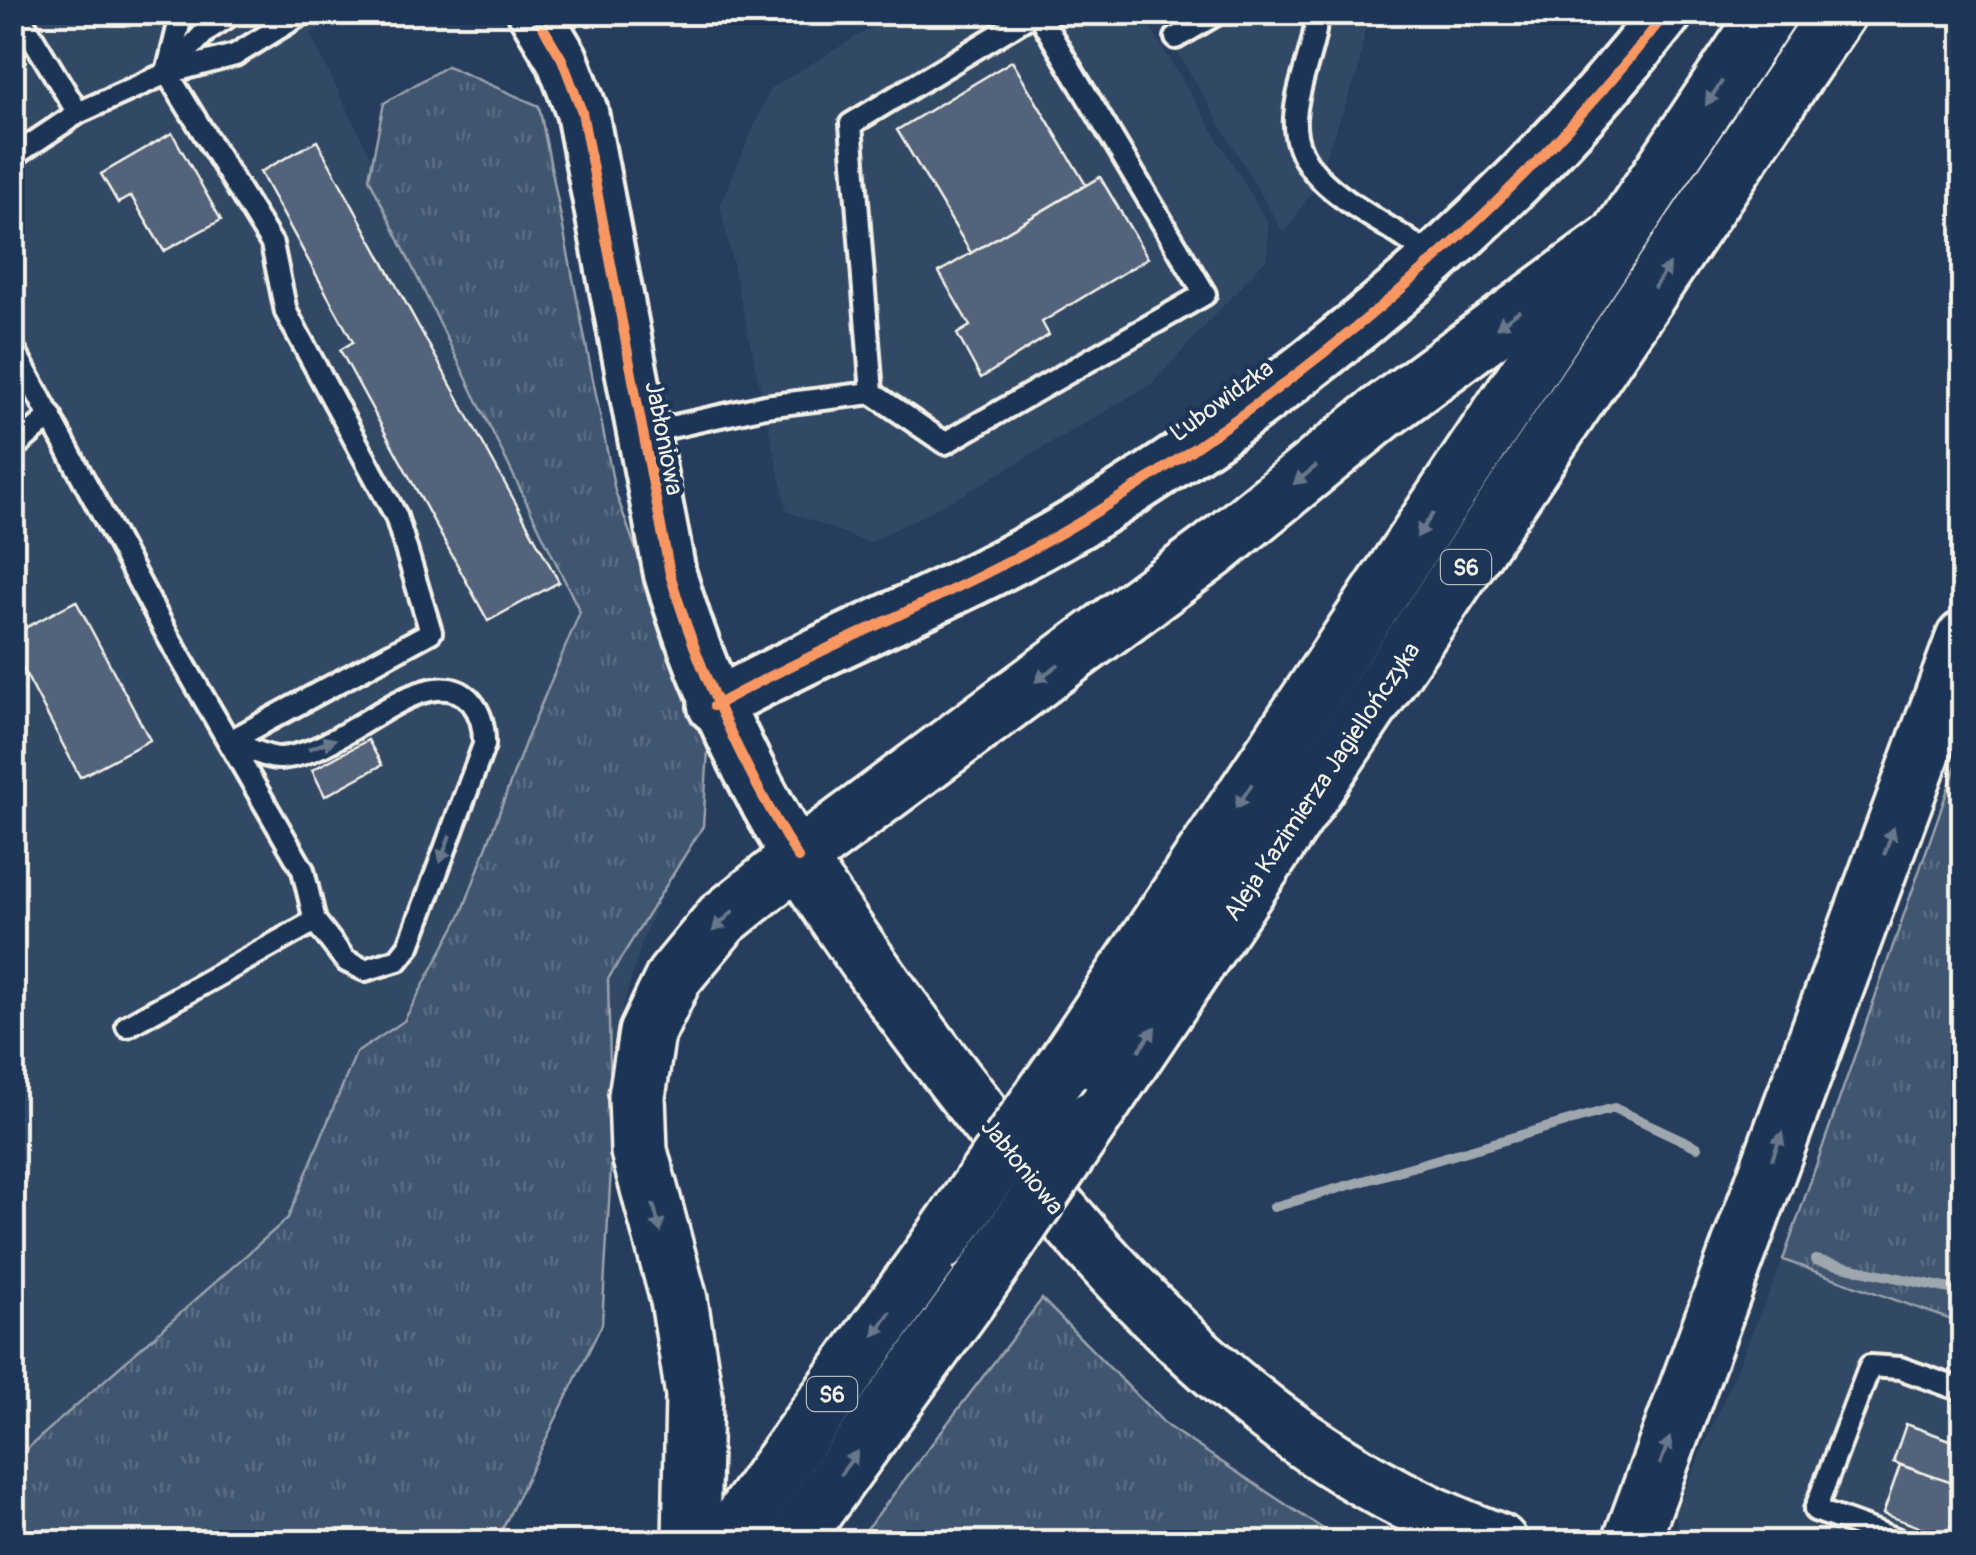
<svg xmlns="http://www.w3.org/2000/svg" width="1976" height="1555" font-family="Pangolin,sans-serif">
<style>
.built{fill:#334966}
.grass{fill:url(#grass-tufts);stroke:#9aa2ac;stroke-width:2.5}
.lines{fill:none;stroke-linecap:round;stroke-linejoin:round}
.stream{stroke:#9fa7ae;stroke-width:10}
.building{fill:#52647b;stroke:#f4f1e8;stroke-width:2.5}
.service-casing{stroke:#f4f1e8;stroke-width:28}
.tertiary-casing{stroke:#f4f1e8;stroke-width:58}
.secondary-casing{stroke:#f4f1e8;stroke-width:62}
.motorway-casing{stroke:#f4f1e8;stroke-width:62}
.service{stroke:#1d3557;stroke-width:20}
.tertiary{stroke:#1d3557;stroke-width:50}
.secondary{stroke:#1d3557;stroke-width:55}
.motorway{stroke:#1d3557;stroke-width:55}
.motorway-bridge-casing{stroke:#f4f1e8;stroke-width:62;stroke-linecap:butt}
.motorway-bridge{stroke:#1d3557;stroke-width:55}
.cycleway-casing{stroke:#1d3557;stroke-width:16}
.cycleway{stroke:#f99763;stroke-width:10}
.oneway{fill:#68778a}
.labels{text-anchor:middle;stroke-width:9;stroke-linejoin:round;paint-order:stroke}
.shield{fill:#1d3557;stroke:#b4b9bc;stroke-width:2.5}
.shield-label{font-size:22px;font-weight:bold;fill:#f4f1e8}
.street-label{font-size:25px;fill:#f4f1e8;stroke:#1d3557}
</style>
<defs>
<pattern id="grass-tufts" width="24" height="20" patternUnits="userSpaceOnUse" patternTransform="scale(2.5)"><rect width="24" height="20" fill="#40546f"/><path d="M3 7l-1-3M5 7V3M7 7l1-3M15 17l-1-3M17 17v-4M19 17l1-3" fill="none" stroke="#5c6d84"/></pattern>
</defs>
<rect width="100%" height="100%" fill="#263d5d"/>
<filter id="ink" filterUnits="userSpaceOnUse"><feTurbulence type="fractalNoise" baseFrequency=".01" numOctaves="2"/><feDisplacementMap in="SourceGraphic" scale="20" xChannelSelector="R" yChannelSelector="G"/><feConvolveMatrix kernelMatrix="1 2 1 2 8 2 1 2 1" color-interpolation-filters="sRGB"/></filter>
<g filter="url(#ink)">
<g class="built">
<polygon points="12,13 345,13 310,34 584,588 702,791 643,939 511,1386 13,1542"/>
<polygon points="896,13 1142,13 1268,223 1267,258 1153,383 966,493 869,543 787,511 720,205 771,88"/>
<polygon points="1155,13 1368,13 1357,75 1312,191 1284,234"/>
<polygon points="1783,1260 1963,1324 1963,1542 1681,1542 1675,1514"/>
</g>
<g class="grass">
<polygon points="447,66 539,106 615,491 708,750 703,826 608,979 612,1150 602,1324 496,1542 13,1542 12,1462 288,1218 356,1053 404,1021 462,913 525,743 580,612 369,178 384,103"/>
<polygon points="1963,746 1964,1324 1963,1324 1783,1260"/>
<polygon points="1042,1299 1167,1426 1343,1542 857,1542"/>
</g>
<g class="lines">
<g class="stream">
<polyline points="1274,1207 1614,1108 1697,1147"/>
<polyline points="1815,1260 1964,1292"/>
</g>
</g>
<g class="building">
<polygon points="1012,61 1086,185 971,253 897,130"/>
<polygon points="172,133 221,220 164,251 131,196 118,203 101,174"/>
<polygon points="317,141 559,582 488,621 340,350 353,342 260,172"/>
<polygon points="1100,177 1148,258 1042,322 1049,335 981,378 957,334 970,326 939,272"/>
<polygon points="76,601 150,740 80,777 12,648 12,635"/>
<polygon points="368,740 382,765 325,796 312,770"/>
<polygon points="1906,1424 1964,1445 1964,1488 1893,1462"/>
<polygon points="1900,1465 1964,1487 1947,1537 1883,1514"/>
</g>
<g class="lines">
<g class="service-casing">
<g id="service">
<polyline points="17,12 78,113"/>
<polyline points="182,12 167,73 272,244 286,312 396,516 431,632 230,741"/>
<path d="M1317 12C1316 48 1297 82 1295 118 1290 190 1391 218 1433 260"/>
<polyline points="1176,38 1220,12"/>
<polyline points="169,71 207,30 235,12"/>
<polyline points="12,157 78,113 167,73 235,55 305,12"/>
<path d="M12 346 169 638 303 870 315 921 346 961 365 970 398 960 409 946 484 745C485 712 468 682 430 690 383 700 335 753 281 758 267 759 244 746 230 741"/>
<polyline points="872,393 851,124 1036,12"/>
<polyline points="644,433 765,406 872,393 945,443 1205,294 1037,12"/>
<polyline points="12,449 51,416"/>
<polyline points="127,1026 315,921"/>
<polyline points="1904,1542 1815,1510 1870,1366 1900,1368 1964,1391"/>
</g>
</g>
<g class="tertiary-casing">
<g id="tertiary">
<path d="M534 12 562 59 582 112 670 574C700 676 743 767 798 858"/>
<path d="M714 706C833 640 963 592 1080 522 1300 388 1508 216 1667 12"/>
</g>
</g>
<g class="secondary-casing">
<path id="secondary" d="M798 858C862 959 932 1052 1006 1145 1145 1318 1287 1465 1499 1542"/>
</g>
<g class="motorway-casing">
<g id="motorway">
<polyline points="1061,1070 1769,12"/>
<polyline points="1092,1119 1838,12"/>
<polyline points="691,1542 694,1395 679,1300 639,1151 637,1096 647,1033 674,977 722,919 798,858 1213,550 1381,413 1615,240"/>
<polyline points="725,1542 939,1244"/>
<polyline points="792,1542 977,1287"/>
<polyline points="1631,1542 1964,639"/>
</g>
</g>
<use href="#service" class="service"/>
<use href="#tertiary" class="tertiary"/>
<use href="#secondary" class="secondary"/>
<use href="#motorway" class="motorway"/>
<g class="motorway-bridge-casing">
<g id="motorway-bridge">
<polyline points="939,1244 1061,1070"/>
<polyline points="977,1287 1092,1119"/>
</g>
</g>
<use href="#motorway-bridge" class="motorway-bridge"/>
<g class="cycleway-casing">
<g id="cycleway">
<path d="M534 12 562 59 582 112 670 574C700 676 743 767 798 858"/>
<path d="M714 706C833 640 963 592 1080 522 1300 388 1508 216 1667 12"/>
</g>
</g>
<use href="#cycleway" class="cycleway"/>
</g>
<defs><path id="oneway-solid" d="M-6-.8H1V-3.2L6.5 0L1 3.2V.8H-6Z" transform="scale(2.5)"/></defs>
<g class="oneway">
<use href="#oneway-solid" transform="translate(1714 93) rotate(124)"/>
<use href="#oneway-solid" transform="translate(1662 276) rotate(-56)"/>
<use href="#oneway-solid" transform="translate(1508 319) rotate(143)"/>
<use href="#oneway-solid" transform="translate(1305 475) rotate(141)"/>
<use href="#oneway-solid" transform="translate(1425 525) rotate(124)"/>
<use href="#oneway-solid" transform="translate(1047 673) rotate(143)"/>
<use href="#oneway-solid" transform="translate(322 744) rotate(-20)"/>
<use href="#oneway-solid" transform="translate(1244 796) rotate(124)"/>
<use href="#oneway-solid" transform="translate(1889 841) rotate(-70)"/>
<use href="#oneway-solid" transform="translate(445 849) rotate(110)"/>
<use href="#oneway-solid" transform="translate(723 921) rotate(135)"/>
<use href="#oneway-solid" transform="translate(1147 1039) rotate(-56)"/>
<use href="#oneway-solid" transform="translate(1777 1146) rotate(-70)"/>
<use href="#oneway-solid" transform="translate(657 1218) rotate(75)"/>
<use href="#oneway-solid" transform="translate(882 1324) rotate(125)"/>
<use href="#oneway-solid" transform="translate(1665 1451) rotate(-70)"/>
<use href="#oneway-solid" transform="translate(849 1463) rotate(-54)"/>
</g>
</g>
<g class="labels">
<g class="shield">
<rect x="1441" y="550" width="50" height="34" rx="8"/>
<rect x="807" y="1377" width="50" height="34" rx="8"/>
</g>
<g class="shield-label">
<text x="1466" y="575">S6</text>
<text x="832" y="1402">S6</text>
</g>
<g class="street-label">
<text transform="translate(1221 400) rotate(-36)" y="9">Lubowidzka</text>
<text transform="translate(665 438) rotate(79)" y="9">Jabłoniowa</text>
<text transform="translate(1321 781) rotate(-56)" y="9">Aleja Kazimierza Jagiellończyka</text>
<text transform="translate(1023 1166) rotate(51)" y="9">Jabłoniowa</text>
</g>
</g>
<rect width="1976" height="1555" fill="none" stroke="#1d3557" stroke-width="50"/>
<rect x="25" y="25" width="1926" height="1505" fill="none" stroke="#f4f1e8" stroke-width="4" filter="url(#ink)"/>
</svg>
